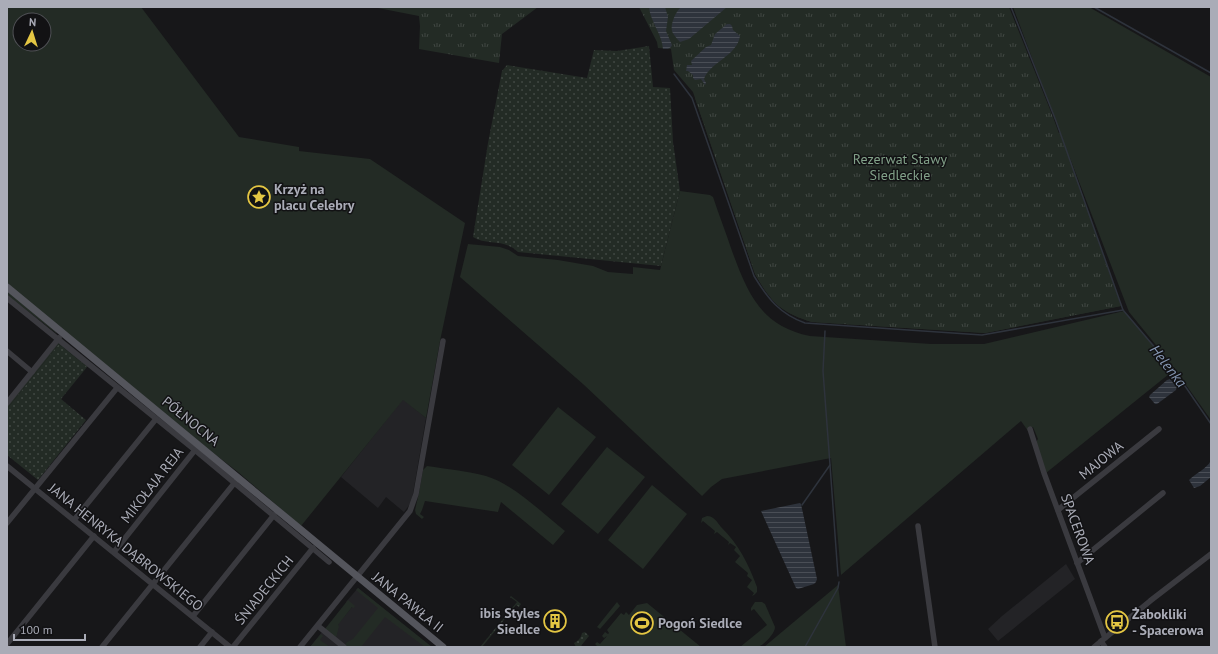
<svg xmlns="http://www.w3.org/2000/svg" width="1218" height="654" font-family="'PT Sans',sans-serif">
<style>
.built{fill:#232326}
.grass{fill:#232b25;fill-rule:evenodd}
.park{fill:url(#park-tufts)}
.garden{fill:url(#garden-dots)}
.water{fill:url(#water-rules)}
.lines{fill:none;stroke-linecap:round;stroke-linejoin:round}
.stream{stroke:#2e333c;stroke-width:1.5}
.minor{stroke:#3a3a3f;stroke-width:5.5}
.major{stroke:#54555c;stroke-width:7}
.labels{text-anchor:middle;stroke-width:3;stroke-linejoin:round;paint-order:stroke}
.park-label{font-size:14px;fill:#82a189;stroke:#121214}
.poi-label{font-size:14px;font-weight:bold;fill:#aaacb7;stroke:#121214;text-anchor:start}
.street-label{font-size:14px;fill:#aaacb7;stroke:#121214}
.water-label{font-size:15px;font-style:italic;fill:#8495b0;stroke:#121214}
</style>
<defs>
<pattern id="park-tufts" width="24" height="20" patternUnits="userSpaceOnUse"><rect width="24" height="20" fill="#232b25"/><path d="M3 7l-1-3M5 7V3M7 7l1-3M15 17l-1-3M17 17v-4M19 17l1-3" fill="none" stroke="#404742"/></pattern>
<pattern id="garden-dots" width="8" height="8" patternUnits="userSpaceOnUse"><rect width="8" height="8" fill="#232b25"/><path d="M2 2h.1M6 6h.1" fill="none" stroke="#404742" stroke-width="1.8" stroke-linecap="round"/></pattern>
<pattern id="water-rules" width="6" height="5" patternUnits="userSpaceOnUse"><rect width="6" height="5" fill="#2e333c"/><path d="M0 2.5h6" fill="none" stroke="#4a4e56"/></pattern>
</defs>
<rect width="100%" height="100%" fill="#171719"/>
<g class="built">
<polygon points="403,399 426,418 412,499 410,504 404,512 386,497 378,508 341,477"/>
<polygon points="1066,564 1075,579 998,641 988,629 1002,616"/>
<polygon points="358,588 431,647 310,647 322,632 331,633 352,607 346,602"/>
</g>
<g class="grass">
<path d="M7 7H141L239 137 299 147V151L370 159 465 223 440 341 426 418 403 400 301 526 238 472 217 456 7 284ZM20 20H44V44H20Z"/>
<path d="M1013 7H1089L1211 77V420L1169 361 1129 312 1068 153 1121 306 985 333 812 322C780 312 772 303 755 274L695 98 837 133H1060Z"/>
<path d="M680 191 710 195 713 197C719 215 726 233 732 251 748 294 761 326 810 336L931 344H984L1124 311 1174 370 1046 473 1036 442 1038 439 1033 427 1028 431 1021 421 841 575 831 458 722 479 711 487 702 496 583 384 460 277 468 244 500 247 509 250 518 256 558 260 593 266 608 272 633 274V267L660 270Z"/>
<polygon points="7,291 56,332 56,333 7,295"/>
<polygon points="58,343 59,343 88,366 87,367 59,344 7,409 7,406"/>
<polygon points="558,407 596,437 549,495 512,465"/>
<polygon points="607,447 645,477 598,534 561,504"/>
<path d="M427 466C447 469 467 471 486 476 515 485 541 512 565 531L553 545 501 502 498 512 425 501 422 510 420 514 424 517 422 519 416 514 415 510 419 493 423 470Z"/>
<polygon points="652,485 687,514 643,569 608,540"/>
<path d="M707 516C714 516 717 522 721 527 739 545 748 563 757 587V592L754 595 752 596 754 593 747 587 752 580 747 576 748 573 735 562 740 556 734 550 736 547 730 543 728 545 729 542 717 532 714 534 715 531 703 521 701 523 702 518Z"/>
<polygon points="838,585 846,647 764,647"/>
<polygon points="358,588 432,647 425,647 385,617 361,647 348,647 345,645 347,642 353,639 378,608 356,590"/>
<polygon points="348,600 355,606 354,608 352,607 338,625 339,626 336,638 325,629"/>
<polygon points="617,602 620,606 600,629 597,627"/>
<path d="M755 602H762L765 604 775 627C775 634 763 646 757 647 751 648 746 647 740 647L767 625 754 609 751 611V608Z"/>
<polygon points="647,603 701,647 598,647 595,644 597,642 600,644 607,636 604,638 602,636 605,632 608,634 609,633 607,630 621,613 624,615 626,612 629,615 637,605"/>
<polygon points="321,634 323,636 320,640 330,647 310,647"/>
</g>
<g class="park">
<polygon points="373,7 538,7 502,34 499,63 419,49 420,26 419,16"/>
<path d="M639 7H1009L1053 117 1121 306 985 333 812 322C780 312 772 303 755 274L693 92 674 70 671 49 658 48 657 42Z"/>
</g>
<g class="garden">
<path d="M649 46 653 87 670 88 673 142 680 191 661 266 518 252C504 238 487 246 473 237L488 143 502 71 507 65 587 78 594 50 617 51Z"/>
<polygon points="59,344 87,367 61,399 86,420 38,480 7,455 7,409"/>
<polygon points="511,596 521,604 519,607 516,605 482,647 480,647 517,602 510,597"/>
<path d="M585 632 589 636 580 647H576L574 643C578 641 581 638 582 633Z"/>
</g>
<g class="water">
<path d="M649 7H665L668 17 666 31 672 45 671 47 668 49H663C662 34 650 21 649 7Z"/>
<path d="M681 7H727L689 39 680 42C677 39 673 34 672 31 670 24 676 11 681 7Z"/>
<path d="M727 24H730L732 26 733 30 740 36C737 56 710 62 704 79L706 83 705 85 701 79 695 80 693 78V75L688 71H686L687 65H692L691 61 706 47 711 45 715 34Z"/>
<polygon points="1170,379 1177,386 1176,390 1157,404 1155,404 1149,397 1150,395 1167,380"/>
<path d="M1211 461V477L1200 486 1194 488 1189 480C1196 473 1206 469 1211 461Z"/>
<polygon points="800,503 801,504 817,579 816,582 814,584 798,589 796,588 761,511"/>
</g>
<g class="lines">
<g class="stream">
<polyline points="1011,7 1056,121 1123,310 1174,370 1211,424"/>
<polyline points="1094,7 1211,73"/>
<path d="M674 74 692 98 754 276C768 299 780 314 805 323L982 335 1123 310"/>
<polyline points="830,465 838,576"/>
<polyline points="802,505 830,465 823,371 825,331"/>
<polyline points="805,647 838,588 839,582"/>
</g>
<g class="minor">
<polyline points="7,298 195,450 329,562"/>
<polyline points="7,351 32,372"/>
<polyline points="7,403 59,338"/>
<polyline points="1030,429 1044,473 1105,638"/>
<polyline points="7,466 230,647"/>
<polyline points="1058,510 1159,429"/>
<polyline points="74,520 156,419"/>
<polyline points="7,523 117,388"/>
<polyline points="918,526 935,647"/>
<polyline points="114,552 195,450"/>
<polyline points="1077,563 1163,493"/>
<polyline points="193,616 274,515"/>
<polyline points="318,626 344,647"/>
<polyline points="1101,641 1105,647"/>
<polyline points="7,644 94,536"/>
<polyline points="102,647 236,481"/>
<polyline points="200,647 212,632"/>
<polyline points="233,647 313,548"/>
<polyline points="300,647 410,511 416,494 443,341"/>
<polyline points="1094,647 1150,601 1211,554"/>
</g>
<polyline class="major" points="7,287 443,647"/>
</g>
<defs>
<g id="sight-ring" transform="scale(1.15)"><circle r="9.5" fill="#121214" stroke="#e4c643" stroke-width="1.5"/><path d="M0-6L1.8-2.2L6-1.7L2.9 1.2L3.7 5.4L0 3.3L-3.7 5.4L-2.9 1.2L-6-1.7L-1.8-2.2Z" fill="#e4c643"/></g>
<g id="building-ring" transform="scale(1.15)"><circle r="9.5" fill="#121214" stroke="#e4c643" stroke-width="1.5"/><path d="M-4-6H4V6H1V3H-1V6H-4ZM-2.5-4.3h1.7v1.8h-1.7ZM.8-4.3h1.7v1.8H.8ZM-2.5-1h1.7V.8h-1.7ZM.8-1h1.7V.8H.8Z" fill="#e4c643"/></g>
<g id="bus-ring" transform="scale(1.15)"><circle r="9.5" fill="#121214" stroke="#e4c643" stroke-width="1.5"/><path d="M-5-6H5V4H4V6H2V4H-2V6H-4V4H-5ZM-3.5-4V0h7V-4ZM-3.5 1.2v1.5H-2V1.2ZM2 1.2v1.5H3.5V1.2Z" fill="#e4c643"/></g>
<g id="stadium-ring" transform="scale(1.15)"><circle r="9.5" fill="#121214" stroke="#e4c643" stroke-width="1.5"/><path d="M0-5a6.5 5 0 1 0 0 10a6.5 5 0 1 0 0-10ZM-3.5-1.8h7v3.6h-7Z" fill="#e4c643"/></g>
</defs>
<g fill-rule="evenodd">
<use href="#sight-ring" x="259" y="197"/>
<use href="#building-ring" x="555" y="621"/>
<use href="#bus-ring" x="1117" y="622"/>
<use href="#stadium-ring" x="642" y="623"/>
</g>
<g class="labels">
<g class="park-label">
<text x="900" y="164">Rezerwat Stawy<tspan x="900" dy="16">Siedleckie</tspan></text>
</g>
<g class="poi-label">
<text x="274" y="194">Krzyż na<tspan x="274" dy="16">placu Celebry</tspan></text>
<text x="540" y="618" text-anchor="end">ibis Styles<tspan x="540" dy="16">Siedlce</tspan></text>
<text x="1132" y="619">Żabokliki<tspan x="1132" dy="16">- Spacerowa</tspan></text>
<text x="658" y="628">Pogoń Siedlce</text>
</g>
<g class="street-label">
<text transform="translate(191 421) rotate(39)" y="5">PÓŁNOCNA</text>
<text transform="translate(1101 460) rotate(-39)" y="5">MAJOWA</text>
<text transform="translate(152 485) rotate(-52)" y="5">MIKOŁAJA REJA</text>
<text transform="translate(1078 529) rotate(70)" y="5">SPACEROWA</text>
<text transform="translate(126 547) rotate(39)" y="5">JANA HENRYKA DĄBROWSKIEGO</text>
<text transform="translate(264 590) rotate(-51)" y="5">ŚNIADECKICH</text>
<text transform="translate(408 602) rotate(39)" y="5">JANA PAWŁA II</text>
</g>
<g class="water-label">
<text transform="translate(1168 366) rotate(52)" y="5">Helenka</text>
</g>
</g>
<rect width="1218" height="654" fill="none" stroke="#aaacb7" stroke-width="16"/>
<g transform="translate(32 32) rotate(4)"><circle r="19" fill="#121214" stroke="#4f5055"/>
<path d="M0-3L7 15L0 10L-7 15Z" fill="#e4c643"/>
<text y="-6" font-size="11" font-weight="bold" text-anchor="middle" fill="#aaacb7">N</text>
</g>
<path d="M14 634v6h71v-6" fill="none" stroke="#aaacb7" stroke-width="2"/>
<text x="20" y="634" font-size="12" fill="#aaacb7" stroke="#121214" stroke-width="3" paint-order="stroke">100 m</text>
</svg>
